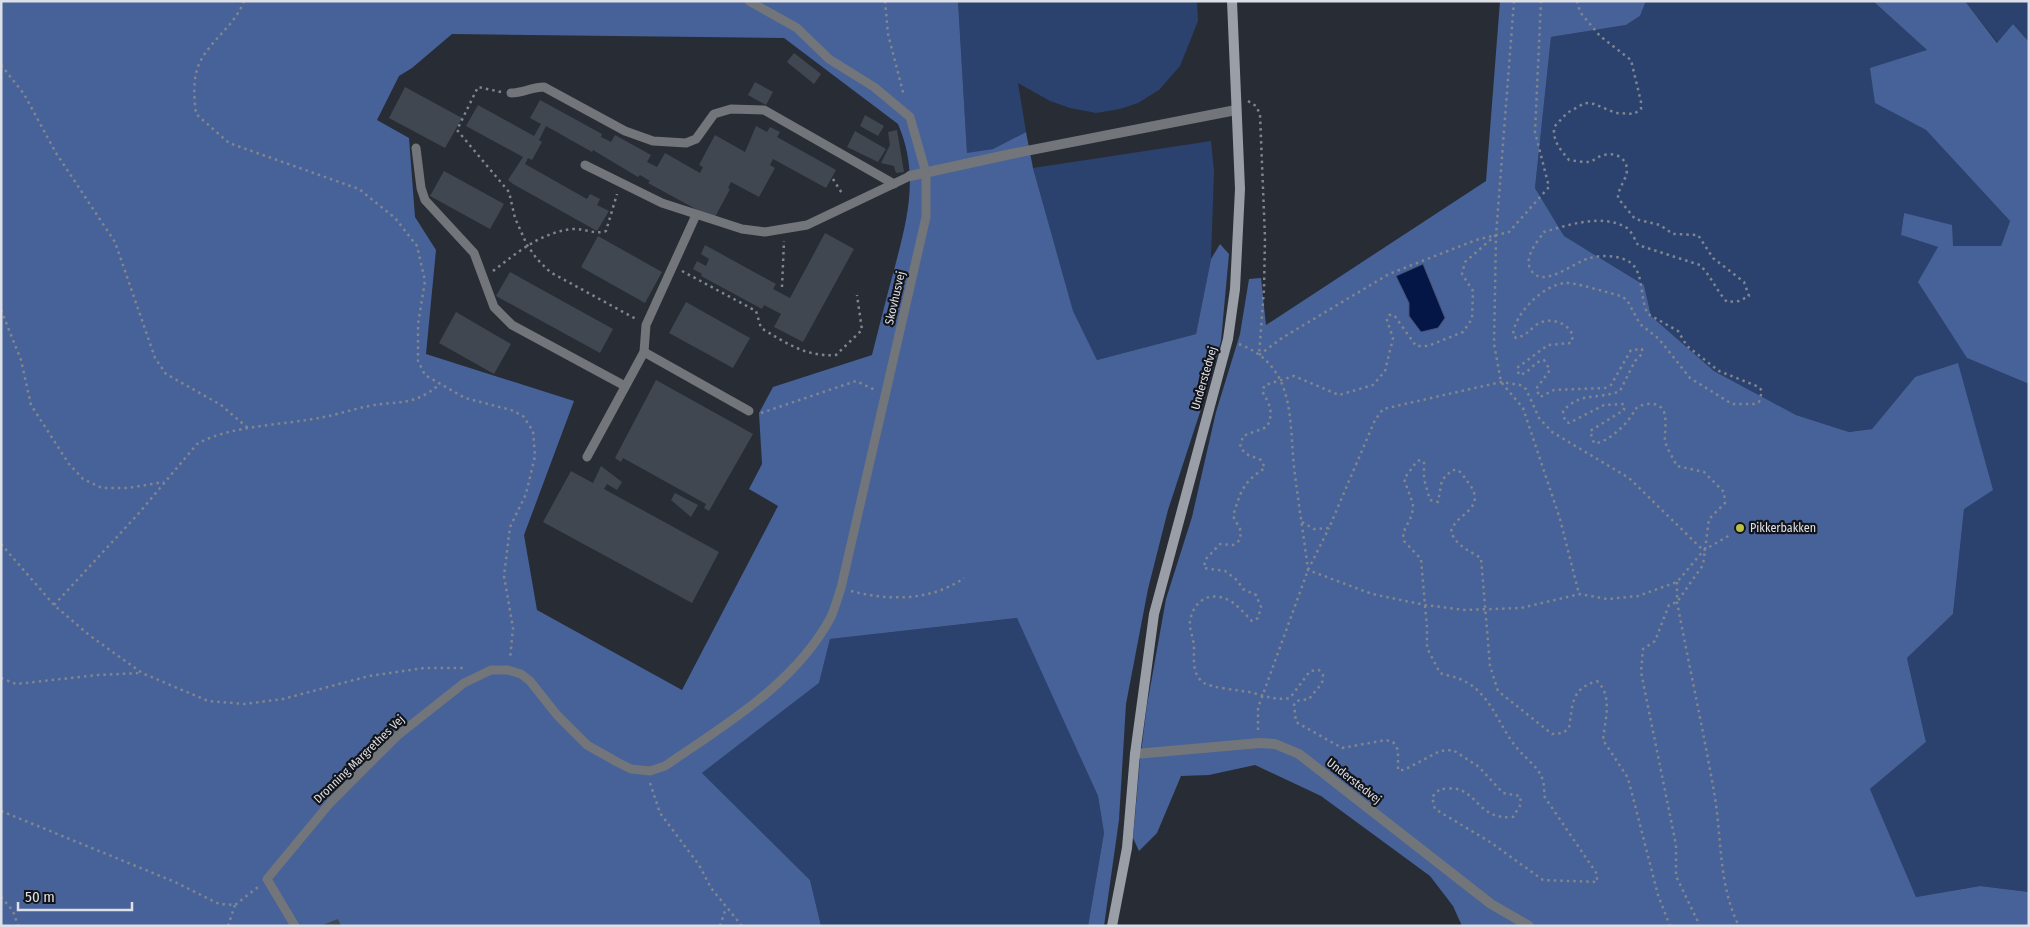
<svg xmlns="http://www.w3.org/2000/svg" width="2030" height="927" font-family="'Fira Sans Condensed',sans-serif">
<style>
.green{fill:#2b426f}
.forest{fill:#466298;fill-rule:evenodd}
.water{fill:#031645;stroke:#445376}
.building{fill:#414751}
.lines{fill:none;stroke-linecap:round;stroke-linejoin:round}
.path{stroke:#81858d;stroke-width:2.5;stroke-dasharray:2.5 4;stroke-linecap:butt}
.lane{stroke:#72757a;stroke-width:9}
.street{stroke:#72757a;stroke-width:10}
.secondary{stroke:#9a9ea6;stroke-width:10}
.poi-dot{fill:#b9c046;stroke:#121419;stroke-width:2}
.labels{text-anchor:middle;stroke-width:4.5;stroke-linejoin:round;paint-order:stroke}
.street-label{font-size:12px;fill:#dde1e7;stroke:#121419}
.poi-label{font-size:12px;fill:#dde1e7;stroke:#121419;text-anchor:start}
</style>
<rect width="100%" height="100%" fill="#272c35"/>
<g class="green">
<polygon points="958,1 1197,1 1198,21 1180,66 1159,90 1138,103 1120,109 1096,113 1070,108 1050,101 1018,83 1026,132 993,149 967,154"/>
<polygon points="1646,1 1873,1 1927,50 1875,103 1926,130 2010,221 2001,246 1952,246 1904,213 1901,235 1938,247 1967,358 2029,384 2029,892 1980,886 1916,897 1870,789 1926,742 1907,658 1953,614 1964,509 1915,377 1872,429 1849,432 1796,415 1714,371 1651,316 1644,285 1564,236 1535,188 1551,37 1626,25 1640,16"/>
<polygon points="1965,1 2029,1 2029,42 2013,24 1998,43"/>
<polygon points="1211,141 1214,171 1211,259 1196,334 1097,360 1073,312 1033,168"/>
<polygon points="1018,618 1098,796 1104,833 1088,926 821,926 810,880 702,773 819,683 830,639"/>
</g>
<g class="forest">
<path d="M1 1H958L967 153 993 149 1026 132 1033 168 1073 311 1097 360 1196 334 1211 259 1220 244 1229 254 1221 341 1203 403 1168 510 1148 589 1126 704 1119 820 1104 926H1088L1104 833 1098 796 1017 618 830 639 819 683 702 773 810 880 821 926H1ZM452 34 784 38 898 124C920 175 907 220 894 270 886 299 879 327 872 355L773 387 759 413 762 464 749 489 778 506 682 690 537 610 524 535 574 401 426 354 436 250 415 217 409 138 377 120 399 76 412 68Z"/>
<polygon points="1500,1 1646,1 1640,16 1626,25 1551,37 1535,188 1564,236 1644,285 1651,316 1714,371 1796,415 1849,432 1872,429 1915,377 1958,363 1993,490 1964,509 1953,614 1907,658 1926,742 1870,789 1916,897 1980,886 2029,892 2029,926 1462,926 1453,906 1430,876 1321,796 1255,765 1209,775 1181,776 1157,833 1139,851 1133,838 1140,760 1147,705 1166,599 1192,517 1216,412 1240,334 1249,279 1261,278 1266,325 1486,181"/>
<polygon points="1873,1 1965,1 1997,43 2013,24 2029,42 2029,384 1967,358 1918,282 1938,247 1901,235 1904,213 1952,225 1953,246 2001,246 2010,221 1926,130 1875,103 1870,68 1927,50"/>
</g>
<polygon class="water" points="1423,264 1445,318 1438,328 1421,332 1409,316 1409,303 1396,276"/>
<g class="building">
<polygon points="794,53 821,74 814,84 787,62"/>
<polygon points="755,82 773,92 766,105 748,95"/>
<polygon points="405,87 462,118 445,148 389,118"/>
<polygon points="540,100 602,134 601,137 611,142 615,135 651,155 647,162 657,167 665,153 700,173 703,167 699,165 715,135 745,152 756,126 767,132 770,127 780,132 777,137 836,170 826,188 773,159 770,165 775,168 759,197 731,182 728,188 730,189 714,219 648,183 650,181 640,175 638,177 593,150 592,152 546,126 539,140 542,142 532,160 528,158 525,164 587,199 590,194 600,199 597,205 609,211 597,231 513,184 508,180 523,157 466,126 478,105 534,136 541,124 530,118"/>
<polygon points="865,115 884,126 878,136 860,126"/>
<polygon points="897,130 904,172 896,173 894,166 881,163 890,145 888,132"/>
<polygon points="855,131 886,149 878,162 847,147"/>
<polygon points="444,171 504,204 490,229 430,196"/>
<polygon points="825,233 854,249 803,342 774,327 781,314 764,305 762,309 701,276 702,274 693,269 697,261 706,266 709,259 701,254 705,245 776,284 773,289 790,298"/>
<polygon points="598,236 662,272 645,303 581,267"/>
<polygon points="510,272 613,329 600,353 496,296"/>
<polygon points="686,302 750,338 733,368 669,333"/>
<polygon points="456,312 511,344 494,374 439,343"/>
<polygon points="656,380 753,434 709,511 704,508 706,504 623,458 621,462 615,458"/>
<polygon points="601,466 622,482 617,490 607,484 604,489 719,552 692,603 543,522 571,471 593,483"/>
<polygon points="675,493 698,505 691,517 671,500"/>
<polygon points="338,919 341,926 320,926"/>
</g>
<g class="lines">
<g class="path">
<path d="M244 1C235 25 213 38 201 60 192 76 194 97 196 114L229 143 359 189 395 218 417 246 425 281 418 324V361L425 375 465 398 511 410 523 416 533 431 535 456 526 494 510 527 504 576 513 628 510 659"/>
<polyline points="885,1 888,34 904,96"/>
<polyline points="1514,1 1496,235 1494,344 1501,382 1523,408 1560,519 1579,594"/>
<path d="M1577 1 1580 12 1600 36 1631 60 1641 102V109L1634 114 1616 113 1594 104 1585 103 1567 113 1554 127C1553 142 1560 149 1569 160 1576 161 1583 162 1589 162 1594 161 1598 156 1604 155 1614 152 1626 157 1627 169 1627 180 1618 187 1618 198L1635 219 1660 225 1673 234 1698 235 1713 258 1744 282 1749 296 1739 301 1727 302C1716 290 1711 276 1700 265L1638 245C1635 240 1632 232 1627 228 1603 213 1568 225 1544 232 1537 242 1523 258 1531 270 1543 290 1575 261 1590 258 1601 255 1617 255 1628 261 1645 270 1639 299 1648 314L1678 331 1687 346 1719 371 1759 387 1762 391 1759 402 1755 404H1732L1690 378 1659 339 1640 324 1627 300 1621 296C1608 293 1575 282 1565 283 1543 285 1514 314 1513 335L1516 338C1525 336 1529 331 1536 325 1549 316 1568 322 1573 336L1571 343 1548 345 1517 368 1519 375C1530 373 1533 362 1544 360L1550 370 1536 389 1540 397 1554 390 1605 388 1611 385 1631 350 1642 349V354L1635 361 1620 391C1598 400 1581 391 1563 411L1565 421 1569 423 1604 405 1624 404V410L1590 431 1594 443C1607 444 1631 421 1635 409 1641 405 1646 403 1653 404 1671 406 1664 429 1665 441 1667 449 1673 458 1677 466L1704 472 1724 492 1725 503 1709 519 1703 565 1677 602 1669 605 1655 641 1643 649 1641 672 1676 845V876L1700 926"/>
<polyline points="1,65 24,94 56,153 115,242 155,358 166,374 221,405 249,429"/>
<polyline points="501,92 478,87 457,130 509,192 515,218 527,245 537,259 550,272 636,319"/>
<polyline points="1248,101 1256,106 1260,114 1265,238 1264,289 1259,355"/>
<polyline points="833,179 843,195"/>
<path d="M1496 235 1465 262 1462 274 1473 291 1472 319 1463 332 1428 346H1416L1394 315H1389L1387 320 1393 338 1385 371 1373 385 1339 395 1294 376 1265 385 1262 391C1270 405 1274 412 1267 427L1243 436 1240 447 1246 454 1261 460 1265 468C1242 483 1241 491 1233 516L1241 531 1240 540 1233 545 1220 544 1205 560 1204 568 1225 571 1237 580 1243 589 1256 595 1261 607 1258 618 1252 621C1246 615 1239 607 1232 602 1213 590 1194 598 1190 621 1189 629 1194 639 1194 648 1194 660 1192 675 1204 683 1212 688 1238 690 1249 692 1263 695 1275 701 1290 698L1310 671 1319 670 1323 675 1322 683 1309 699 1296 701 1294 705 1296 722 1342 748 1386 740 1393 742 1398 750V770H1404L1440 751 1453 750 1479 767 1503 793 1520 796 1521 804 1513 817C1480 820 1478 794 1457 789 1452 788 1445 789 1440 789L1432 797 1435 809 1490 842 1543 880 1597 882V874L1544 796C1546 770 1532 766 1517 748 1499 727 1492 696 1466 682 1458 677 1448 676 1440 673L1427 648V628L1421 559 1404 541 1403 533 1412 515 1413 504 1404 479 1417 461 1421 460 1424 463V479L1430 500 1438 502 1442 480 1452 470H1458C1463 474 1466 480 1470 485 1487 510 1454 514 1451 532 1456 545 1469 551 1481 558L1490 666 1498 691 1552 734 1563 733 1569 728C1573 705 1570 689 1597 681 1613 696 1605 720 1603 740L1628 778 1658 895 1670 926"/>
<path d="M493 271C518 252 540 233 572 229 584 228 594 235 606 231L617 194"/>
<path d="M682 271 756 311 761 328C786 343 806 357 836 355L862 330 857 295"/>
<polyline points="782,287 784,241"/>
<polyline points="1,310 21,360 31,405 69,464 83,479 102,488 128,488 164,482"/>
<path d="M1239 344C1299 367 1288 425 1295 475 1299 507 1304 538 1308 570L1372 594 1425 605 1465 610 1521 608 1580 594 1607 599 1638 596 1677 582 1704 550 1730 535"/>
<polyline points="1259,355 1282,338 1389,274 1476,240 1509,232 1549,187 1535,132 1541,1"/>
<polyline points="761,413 856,381 875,390"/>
<polyline points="1302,522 1314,529 1329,528 1375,420 1383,409 1501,382 1520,385 1526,389 1539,418 1552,432 1629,478 1703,550"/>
<polyline points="1,544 54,605 89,635 142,673 208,701 244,704 283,699 369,676 424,668 466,668"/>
<path d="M1677 582V602C1689 665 1703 729 1714 792 1722 836 1718 885 1739 926"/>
<path d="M851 591C889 601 931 601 964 578"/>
<path d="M54 605 139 513 197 444C230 425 286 425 324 417 339 414 354 409 369 406 399 400 413 407 440 384"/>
<polyline points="1,678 16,684 98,675 141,673"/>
<polyline points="1258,730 1258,708 1308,570 1329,528"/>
<polyline points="650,783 660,813 699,865 711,888 742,926"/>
<polyline points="1,811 175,882 219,904 235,905 258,887"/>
<polyline points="1,897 13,911 18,926"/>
<polyline points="228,926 235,905"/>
<polyline points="720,926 726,908"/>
</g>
<g class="lane">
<path d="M511 93C523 93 532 87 544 87L625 131 653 141 686 143 696 139 714 114 731 109 764 110 894 184"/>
<polyline points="416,148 421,188 425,200 474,253 494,307 512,325 625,386"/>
<polyline points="585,165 662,203 742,229 765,232 807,225 910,176"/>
<polyline points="644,352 749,411"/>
<polyline points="587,457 644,352 646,325 696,215"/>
<path d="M295 926 267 879 330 803 397 736 464 683 491 670H508L521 674 530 681 557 715 587 745 617 762 631 769 650 771 665 766C725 725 795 684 831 617 835 608 838 597 841 588L926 217V173L910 117 874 87 829 59 797 28 749 1"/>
</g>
<g class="street">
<polyline points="910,176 1011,154 1236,110"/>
<polyline points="1135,754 1260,743 1275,744 1299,754 1491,904 1529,926"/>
</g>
<polyline class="secondary" points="1112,926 1127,848 1135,754 1154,614 1228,339 1235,289 1240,189 1232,1"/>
</g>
<circle class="poi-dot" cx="1740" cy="528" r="5"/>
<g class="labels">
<g class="street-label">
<text transform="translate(895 298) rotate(-77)" y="4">Skovhusvej</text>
<text transform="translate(1204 378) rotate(-74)" y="4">Understedvej</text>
<text transform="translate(359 759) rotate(-44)" y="4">Dronning Margrethes Vej</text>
<text transform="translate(1354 781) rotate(38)" y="4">Understedvej</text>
</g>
<g class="poi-label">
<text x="1750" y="532">Pikkerbakken</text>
</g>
</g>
<rect width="2030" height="927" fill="none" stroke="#dde1e7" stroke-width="5"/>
<path d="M18 902v8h114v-8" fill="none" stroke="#dde1e7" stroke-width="2.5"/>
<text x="25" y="902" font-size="15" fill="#dde1e7" stroke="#121419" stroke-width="4" paint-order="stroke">50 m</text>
</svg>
